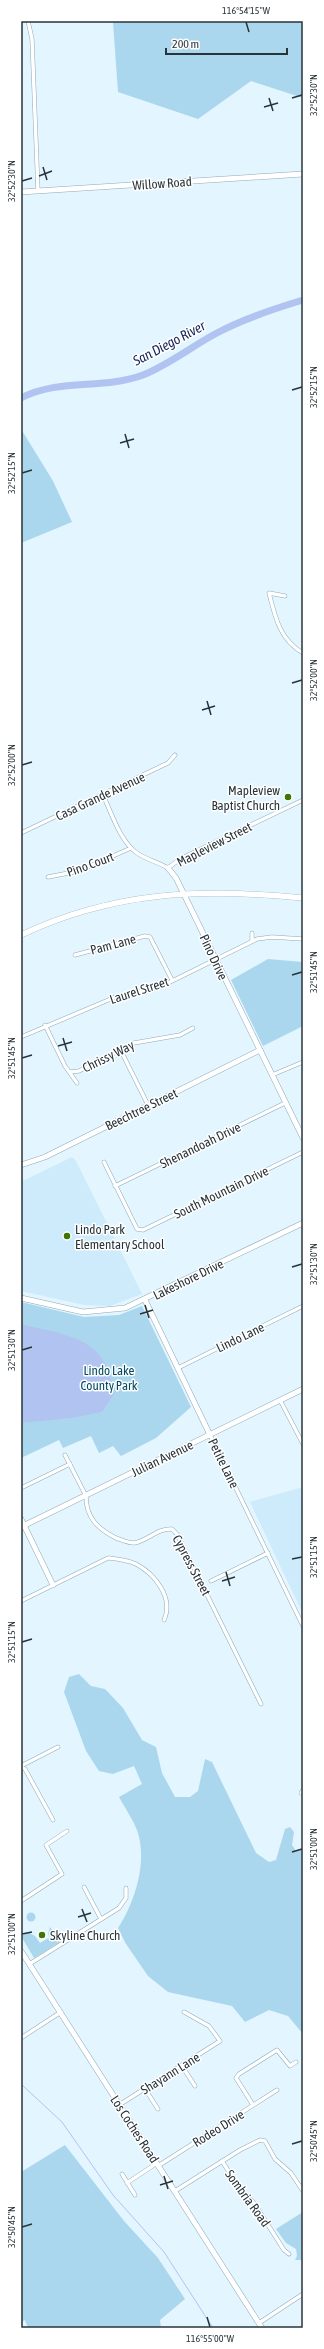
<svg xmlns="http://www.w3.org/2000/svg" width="324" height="2349" font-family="'Asap Condensed',sans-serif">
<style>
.built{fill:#cdebfb}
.green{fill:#aad7ed}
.water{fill:#b1c4f1}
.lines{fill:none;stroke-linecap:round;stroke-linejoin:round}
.stream{stroke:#b1c4f1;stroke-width:1}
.river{stroke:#b1c4f1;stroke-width:7}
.street-casing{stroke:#8eaab8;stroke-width:4.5}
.secondary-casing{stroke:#8eaab8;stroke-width:6}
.primary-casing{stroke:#8eaab8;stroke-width:6}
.street{stroke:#fff;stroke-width:3.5}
.secondary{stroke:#fff;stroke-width:5}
.primary{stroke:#fff;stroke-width:5.5}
.ticks{fill:none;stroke:#29343a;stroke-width:1.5}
.poi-dot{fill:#3f7502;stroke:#fff;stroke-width:1.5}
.labels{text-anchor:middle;stroke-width:3;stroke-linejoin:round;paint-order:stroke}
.street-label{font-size:13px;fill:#29343a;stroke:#fff}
.poi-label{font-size:13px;fill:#29343a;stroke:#fff;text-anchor:start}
.park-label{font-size:13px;fill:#004b65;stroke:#fff}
.water-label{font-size:14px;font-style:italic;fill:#16255a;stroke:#fff}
.neatline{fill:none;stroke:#29343a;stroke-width:1.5}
.ticks-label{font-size:10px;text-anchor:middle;fill:#29343a}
</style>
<rect width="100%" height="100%" fill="#e3f5fe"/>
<g class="built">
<polygon points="72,1157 76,1161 142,1294 110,1306 84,1305 21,1291 21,1179 25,1180"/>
<polygon points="303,1487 303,1614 250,1502"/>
</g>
<g class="green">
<polygon points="77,21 303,21 303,98 251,81 198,119 118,92 113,22"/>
<polygon points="21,429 53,481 72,522 21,543"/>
<polygon points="268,959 303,962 303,1026 263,1046 231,980"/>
<polygon points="21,1302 84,1317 119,1315 142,1306 191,1407 156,1438 121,1456 113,1446 99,1453 91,1436 63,1448 59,1440 21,1458"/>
<path d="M79 1674 91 1686 105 1689 123 1708 142 1740 156 1747 162 1773 175 1797H190L198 1791 205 1759 212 1762 256 1853 269 1862 276 1860 285 1829 290 1827 294 1832 292 1845 296 1851 303 1849V2034L288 2016 269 2010 245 2022 232 2006 168 1992 148 1976 126 1944 118 1928C135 1902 147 1863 138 1833 134 1821 125 1808 119 1797L142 1784 134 1766 113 1774 99 1771 86 1751 64 1692 69 1677Z"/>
<circle cx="31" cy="1917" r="4.5"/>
<polygon points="50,1927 60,1942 34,1958 21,1936 28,1932 35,1936 40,1943 50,1937 48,1934"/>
<polygon points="65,2145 124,2221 158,2258 185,2299 160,2320 161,2328 28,2328 25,2320 21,2322 21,2172"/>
<polygon points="303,2212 303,2260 295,2260 297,2256 296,2249 286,2243 276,2229"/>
</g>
<path class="water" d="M21 1324C68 1336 107 1336 114 1394L102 1412 72 1418 21 1423Z"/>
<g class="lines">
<polyline class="stream" points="21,2084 62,2122 113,2195 164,2252 213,2328"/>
<path class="river" d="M21 398C59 378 103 390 143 375 168 365 191 347 215 334 242 319 273 309 303 300"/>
<g class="street-casing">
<g id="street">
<polyline points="28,21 32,39 38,191"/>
<path d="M285 596 269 593C275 617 280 640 303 653"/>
<path d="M103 795C112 814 120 841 137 853 147 860 158 862 168 868L180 859 303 800"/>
<polyline points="21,833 168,763 175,755"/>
<polyline points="48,877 79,871 131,848"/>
<polyline points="252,933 252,940"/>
<polyline points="75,955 145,936 150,937 172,980"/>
<polyline points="45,1025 65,1066 77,1083"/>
<polyline points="21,1037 113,998 160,987 257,939 272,937 303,939"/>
<polyline points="120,1049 148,1105"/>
<polyline points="70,1072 79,1071 134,1043 180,1035 193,1028"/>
<polyline points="272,1075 303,1062"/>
<polyline points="104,1162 137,1229 143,1230 303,1152"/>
<polyline points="115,1186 285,1103"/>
<polyline points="178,1368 303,1306"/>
<polyline points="280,1400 303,1444"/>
<polyline points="210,1435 303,1626"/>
<path d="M65 1455 86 1496C86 1518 98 1529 116 1538 122 1540 128 1543 134 1543 148 1541 157 1528 172 1529L177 1534 261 1704"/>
<polyline points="21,1488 70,1464"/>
<polyline points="211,1581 268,1553"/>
<path d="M21 1601 108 1558C117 1559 127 1560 136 1564 155 1574 174 1598 164 1620"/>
<polyline points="21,1766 58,1747"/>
<polyline points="21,1767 25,1769 53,1820"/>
<polyline points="301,1793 303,1790"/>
<polyline points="84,1887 101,1919"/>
<polyline points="21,1901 62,1874 46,1845 67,1831"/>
<polyline points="31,1963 119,1908 126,1898 126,1888"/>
<polyline points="21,2038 61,2012"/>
<polyline points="182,2066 195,2086"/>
<polyline points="145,2089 158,2109"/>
<polyline points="119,2105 220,2041 209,2026 184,2012"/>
<polyline points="253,2105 236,2078 239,2074 277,2050 290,2066 296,2062"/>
<polyline points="222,2161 238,2186 254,2203 284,2250 289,2254"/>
<polyline points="158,2166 277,2090"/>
<polyline points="122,2174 135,2195"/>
<polyline points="127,2183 157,2163"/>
<polyline points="175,2191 240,2150 260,2140 265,2141 275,2159 291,2173 303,2191"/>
<polyline points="259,2323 303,2294"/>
</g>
</g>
<g class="secondary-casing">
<g id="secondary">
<polyline points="21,192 303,174"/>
<polyline points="168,868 176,878 303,1138"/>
<polyline points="21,1165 45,1157 260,1050"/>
<polyline points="21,1298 83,1312 125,1308 303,1223"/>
<polyline points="145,1300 210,1435"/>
<polyline points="21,1519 53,1585"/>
<polyline points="21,1527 303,1389"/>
<polyline points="21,1951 262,2328"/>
</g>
</g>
<g class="primary-casing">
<path id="primary" d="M21 935C114 891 202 888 303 898"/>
</g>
<use href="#street" class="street"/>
<use href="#secondary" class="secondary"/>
<use href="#primary" class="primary"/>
</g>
<path class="ticks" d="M246 22 249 32M269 98 273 111M292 98 302 95M264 107 278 103M43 167 47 180M39 176 52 171M22 181 32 178M292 390 302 387M125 434 129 448M120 443 134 439M22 473 32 470M292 683 302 680M207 701 211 715M202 710 215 706M22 765 32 762M292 975 302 972M63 1038 67 1051M58 1046 72 1042M22 1058 32 1055M292 1267 302 1264M145 1305 149 1318M140 1314 153 1310M22 1350 32 1347M292 1559 302 1557M226 1572 230 1586M222 1581 235 1577M22 1642 32 1639M292 1852 302 1849M82 1909 87 1922M78 1917 91 1913M22 1934 32 1932M292 2144 302 2141M164 2176 168 2189M160 2185 173 2181M22 2227 32 2224M207 2317 210 2327"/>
<g class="poi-dot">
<circle cx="288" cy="797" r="4"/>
<circle cx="67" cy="1236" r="4"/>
<circle cx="42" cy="1935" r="4"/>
</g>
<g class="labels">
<g class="street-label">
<text transform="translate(162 183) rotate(-4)" y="5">Willow Road</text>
<text transform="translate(100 796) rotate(-25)" y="5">Casa Grande Avenue</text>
<text transform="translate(214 844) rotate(-27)" y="5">Mapleview Street</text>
<text transform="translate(90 864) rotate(-20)" y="5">Pino Court</text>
<text transform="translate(113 944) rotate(-15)" y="5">Pam Lane</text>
<text transform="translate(214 957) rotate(65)" y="5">Pino Drive</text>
<text transform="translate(139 990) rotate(-18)" y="5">Laurel Street</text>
<text transform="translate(108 1056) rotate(-26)" y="5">Chrissy Way</text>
<text transform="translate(141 1109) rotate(-26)" y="5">Beechtree Street</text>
<text transform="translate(200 1145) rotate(-26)" y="5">Shenandoah Drive</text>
<text transform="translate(221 1192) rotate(-26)" y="5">South Mountain Drive</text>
<text transform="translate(188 1279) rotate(-26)" y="5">Lakeshore Drive</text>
<text transform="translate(240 1337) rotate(-26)" y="5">Lindo Lane</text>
<text transform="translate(162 1458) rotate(-26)" y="5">Julian Avenue</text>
<text transform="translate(224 1463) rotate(64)" y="5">Petite Lane</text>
<text transform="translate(192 1565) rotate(62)" y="5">Cypress Street</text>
<text transform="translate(170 2073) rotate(-32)" y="5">Shayann Lane</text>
<text transform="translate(218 2128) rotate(-32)" y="5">Rodeo Drive</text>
<text transform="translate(135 2129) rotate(57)" y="5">Los Coches Road</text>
<text transform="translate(248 2198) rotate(54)" y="5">Sombria Road</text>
</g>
<g class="poi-label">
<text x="280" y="795" text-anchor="end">Mapleview<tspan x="280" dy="15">Baptist Church</tspan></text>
<text x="75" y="1234">Lindo Park<tspan x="75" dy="15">Elementary School</tspan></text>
<text x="50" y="1940">Skyline Church</text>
</g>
<g class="park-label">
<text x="109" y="1375">Lindo Lake<tspan x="109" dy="15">County Park</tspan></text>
</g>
<g class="water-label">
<text transform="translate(169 343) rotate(-28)" y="5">San Diego River</text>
</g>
</g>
<rect width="324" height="2349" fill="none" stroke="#ffffff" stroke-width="44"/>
<path d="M166 48v6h121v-6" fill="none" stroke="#29343a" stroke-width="2"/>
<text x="172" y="48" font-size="12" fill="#29343a" stroke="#ffffff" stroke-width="3" paint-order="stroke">200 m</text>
<rect x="22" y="22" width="280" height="2305" class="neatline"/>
<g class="ticks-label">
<text x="246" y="14">116°54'15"W</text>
<text transform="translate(313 95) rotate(-90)" y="4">32°52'30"N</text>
<text transform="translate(11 181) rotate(-90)" y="4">32°52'30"N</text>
<text transform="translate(313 387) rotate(-90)" y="4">32°52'15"N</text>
<text transform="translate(11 473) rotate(-90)" y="4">32°52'15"N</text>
<text transform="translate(313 680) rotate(-90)" y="4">32°52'00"N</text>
<text transform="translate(11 765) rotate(-90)" y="4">32°52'00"N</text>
<text transform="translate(313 972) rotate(-90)" y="4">32°51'45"N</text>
<text transform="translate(11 1058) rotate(-90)" y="4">32°51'45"N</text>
<text transform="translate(313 1264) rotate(-90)" y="4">32°51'30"N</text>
<text transform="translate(11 1350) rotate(-90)" y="4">32°51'30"N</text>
<text transform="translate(313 1557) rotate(-90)" y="4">32°51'15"N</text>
<text transform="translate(11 1642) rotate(-90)" y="4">32°51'15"N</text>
<text transform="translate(313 1849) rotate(-90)" y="4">32°51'00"N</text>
<text transform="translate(11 1934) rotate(-90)" y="4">32°51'00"N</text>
<text transform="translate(313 2141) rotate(-90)" y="4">32°50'45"N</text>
<text transform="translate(11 2227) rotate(-90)" y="4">32°50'45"N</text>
<text x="210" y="2342">116°55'00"W</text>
</g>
</svg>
